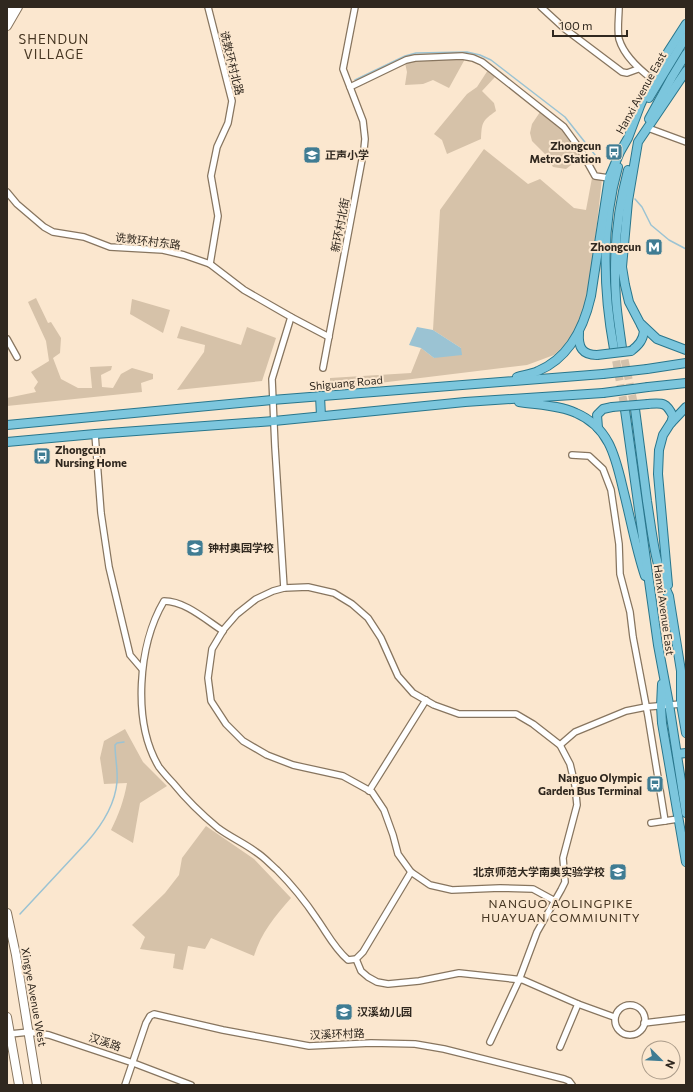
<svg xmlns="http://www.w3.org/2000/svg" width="693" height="1092" font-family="Commissioner,'Noto Sans SC',sans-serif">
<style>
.green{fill:#d6c2a9}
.water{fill:#9bc3d3}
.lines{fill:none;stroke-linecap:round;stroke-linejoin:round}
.stream{stroke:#9bc3d3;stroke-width:1.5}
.primary-tunnel{stroke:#d2c1ac;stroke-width:8;stroke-dasharray:8 4;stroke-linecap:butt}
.street-casing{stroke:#87755f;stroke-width:8}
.secondary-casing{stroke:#87755f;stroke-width:10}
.primary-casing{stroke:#29768c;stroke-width:10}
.street{stroke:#fff;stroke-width:5.5}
.secondary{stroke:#fff;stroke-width:8}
.primary{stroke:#7cc6dd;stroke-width:8}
.primary-bridge-casing{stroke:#29768c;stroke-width:10;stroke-linecap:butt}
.primary-bridge{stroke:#7cc6dd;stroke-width:8}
.labels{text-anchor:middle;stroke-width:4;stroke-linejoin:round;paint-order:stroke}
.street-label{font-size:11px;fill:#30281f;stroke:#fbe7cf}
.poi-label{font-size:11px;font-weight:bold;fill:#30281f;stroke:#fbe7cf;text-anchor:end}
.neighbourhood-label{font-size:12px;letter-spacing:1px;fill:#463622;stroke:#fbe7cf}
.quarter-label{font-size:13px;letter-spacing:1px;fill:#463622;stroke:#fbe7cf}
</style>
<rect width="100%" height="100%" fill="#fbe7cf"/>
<g class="green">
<polygon points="465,59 449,88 433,80 423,84 405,85 407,72 405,63 416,60"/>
<path d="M488 70 495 77 482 91 494 103 496 111C482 121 482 122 481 139L447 154 442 140 434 134 467 94 477 87Z"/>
<polygon points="540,112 562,129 580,158 566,169 553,167 547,156 532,141 530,133 532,124"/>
<polygon points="484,149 528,184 540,179 574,208 586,210 592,178 602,179 593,259 583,313 576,330 566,344 554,355 527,365 355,386 330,387 330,378 411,373 421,348 434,358 461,348 433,330 440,210"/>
<polygon points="36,298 48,323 51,322 61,338 60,353 53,358 61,379 78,388 92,388 90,367 112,366 111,370 101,375 102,387 113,388 121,374 132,368 153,374 153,379 141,383 142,392 7,406 7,398 36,392 34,388 38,382 31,372 49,361 46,341 28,302"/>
<polygon points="132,299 170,310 163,333 130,314"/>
<polygon points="181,326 241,345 247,327 276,338 262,381 177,390 204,352 205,345 177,338"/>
<path d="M125 729 143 762 167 786 140 803 133 843 111 830C119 814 124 800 127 783L104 784 100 758 104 741Z"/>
<path d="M206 826 254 859 291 898C275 916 261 933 254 956L211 938 205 949 188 946 183 970 173 968 175 954 140 949 145 937 132 925 165 893 179 875 182 858Z"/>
</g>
<polygon class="water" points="417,327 433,330 461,348 462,355 434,358 421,348 409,345"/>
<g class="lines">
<g class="stream">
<polyline points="355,80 405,56 416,53 467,52 480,55 491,60 565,117 599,160"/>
<polyline points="635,199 642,207 651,225 669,240 686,249"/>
<path d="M20 914 87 842C102 825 115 805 117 782 118 770 115 757 115 745L117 743 124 742"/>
</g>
<g class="primary-tunnel">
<polyline points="622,348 635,409"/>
<polyline points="614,349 625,410"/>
</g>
<g class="street-casing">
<g id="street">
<polyline points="208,7 232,101 228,123 217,147 211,176 218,216 210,264"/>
<polyline points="541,7 565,29 622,72 627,73 638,69"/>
<path d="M619 7C619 17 617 29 619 39 624 56 639 69 652 79"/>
<polyline points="350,87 406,60 415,58 462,56 473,58 482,62 564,127 580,149 595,176 609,178"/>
<polyline points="648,128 686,142"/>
<polyline points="7,192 17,204 44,227 53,232 84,237 110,247 163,250 184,255 210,264 244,290 291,317 329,337"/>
<polyline points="7,339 17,357"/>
<polyline points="323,368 364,149 365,139 363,121 343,69 355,7"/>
<polyline points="95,434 101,513 109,567 130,655 142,669"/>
<polyline points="572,455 589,456 603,469 611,490 619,544 620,574 630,612 633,637 648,716 665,821"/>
<polyline points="284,588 275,447 272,379 291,317"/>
<path d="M223 631C206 620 185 601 164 601 138 645 132 722 159 767 163 772 168 778 173 783 186 799 201 814 218 828 230 837 244 843 256 852 264 857 270 864 277 870 292 885 305 901 317 919 327 933 334 948 348 960L356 959 363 952 411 872"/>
<polyline points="560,745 575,732 626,711 646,707 681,704"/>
<polyline points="369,791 426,700"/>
<polyline points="651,823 678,819"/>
<polyline points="356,959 361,971 368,977 377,982 388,984 419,981 459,973 523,980 578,1004 614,1017"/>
<circle cx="630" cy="1020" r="15"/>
<polyline points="644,1023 686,1018"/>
<polyline points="10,1034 29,1032 49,1035 136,1064 191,1085"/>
<polyline points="490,1042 519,980 537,932 561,890 565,882 563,858 577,805 575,785 570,764 560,745 533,724 516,714 459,714 434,705 413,693 398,676 381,638 368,618 352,604 334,593 308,587 284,588 273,591 256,599 237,614 224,629 212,649 208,678 211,701 226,724 243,741 267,755 293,765 343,776 372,792 384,810 393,835 398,854 411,872 430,885 452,890 500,888 533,889 555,901"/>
<polyline points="560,1047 578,1004"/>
<polyline points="125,1085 146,1023 150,1016 154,1014 223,1030 309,1046 371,1043 415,1044 444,1049 564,1079 569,1081 572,1085"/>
</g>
</g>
<g class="secondary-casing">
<g id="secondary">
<polyline points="7,15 12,7"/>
<polyline points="7,26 18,7"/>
<polyline points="7,913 16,955 37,1085"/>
<polyline points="7,1017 19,1085"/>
</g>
</g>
<g class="primary-casing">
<g id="primary">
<polyline points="686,71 638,142 628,201 622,267 625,285 629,302 640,323 657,339 686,350"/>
<polyline points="649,98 686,37"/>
<polyline points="649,119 672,77 686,54"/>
<path d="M579 333C578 347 582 355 597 355"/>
<path d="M622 348C620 332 617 315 616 299 613 256 617 212 628 170"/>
<path d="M614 349C603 289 601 227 618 167"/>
<path d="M631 351C639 345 643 340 644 331L641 325"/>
<polyline points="647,369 686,363"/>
<path d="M517 377C524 375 532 374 538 371 569 358 584 327 591 296L609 178 620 152 628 138 640 106 652 79 668 52 686 24"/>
<polyline points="648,387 686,383"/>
<polyline points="320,396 321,416"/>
<path d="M519 402C537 405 559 405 576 413 611 428 616 460 624 493 631 521 636 549 645 576"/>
<path d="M648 404C663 403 666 402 673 416L671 423"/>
<path d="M635 409C639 440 643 470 647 501 652 532 655 567 669 596L681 671V704L686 733"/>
<polyline points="625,410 658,645 669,704 686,813"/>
<polyline points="7,425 272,400 603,374"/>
<polyline points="598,428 597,415 603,409 612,407"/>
<polyline points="7,442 95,434 274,421 465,402 603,393"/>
<polyline points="668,585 658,474 659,450 663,435 670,424 686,407"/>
<polyline points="662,684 661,706 662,723 686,862"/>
<polyline points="677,754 686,753"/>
</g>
</g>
<use href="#street" class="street"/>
<use href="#secondary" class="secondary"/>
<use href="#primary" class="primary"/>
<g class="primary-bridge-casing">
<g id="primary-bridge">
<polyline points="597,355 631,351"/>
<polyline points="603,374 647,369"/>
<polyline points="603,393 648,387"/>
<polyline points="612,407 648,404"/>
</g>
</g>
<use href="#primary-bridge" class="primary-bridge"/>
</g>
<defs>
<g id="bus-square" transform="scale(0.9)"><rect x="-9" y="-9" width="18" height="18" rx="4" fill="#3f7c93" stroke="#fbe7cf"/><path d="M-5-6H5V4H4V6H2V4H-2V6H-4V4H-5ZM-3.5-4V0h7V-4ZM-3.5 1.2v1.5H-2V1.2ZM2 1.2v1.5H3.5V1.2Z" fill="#fff"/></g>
<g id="school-square" transform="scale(0.9)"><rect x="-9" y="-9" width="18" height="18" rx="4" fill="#3f7c93" stroke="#fbe7cf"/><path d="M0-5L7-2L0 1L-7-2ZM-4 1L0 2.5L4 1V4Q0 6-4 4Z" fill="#fff"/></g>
<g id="metro-square" transform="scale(0.9)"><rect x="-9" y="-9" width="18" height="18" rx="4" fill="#3f7c93" stroke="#fbe7cf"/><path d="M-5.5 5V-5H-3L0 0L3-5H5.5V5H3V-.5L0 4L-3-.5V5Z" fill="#fff"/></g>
</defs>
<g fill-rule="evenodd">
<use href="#bus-square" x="614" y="152"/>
<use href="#school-square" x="312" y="155"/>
<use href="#metro-square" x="654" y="247"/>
<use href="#bus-square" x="42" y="456"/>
<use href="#school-square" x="195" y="548"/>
<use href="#bus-square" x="655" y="784"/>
<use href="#school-square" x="618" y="872"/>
<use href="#school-square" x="344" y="1012"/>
</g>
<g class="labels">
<g class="street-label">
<text transform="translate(232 63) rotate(76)" y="4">诜敦环村北路</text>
<text transform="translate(641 93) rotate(-61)" y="4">Hanxi Avenue East</text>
<text transform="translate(340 225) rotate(-79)" y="4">新环村北街</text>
<text transform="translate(148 241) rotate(7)" y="4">诜敦环村东路</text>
<text transform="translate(346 383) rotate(-5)" y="4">Shiguang Road</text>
<text transform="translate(664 610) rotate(82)" y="4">Hanxi Avenue East</text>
<text transform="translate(34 997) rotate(80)" y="4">Xingye Avenue West</text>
<text transform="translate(337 1034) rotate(-2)" y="4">汉溪环村路</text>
<text transform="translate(105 1042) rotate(19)" y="4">汉溪路</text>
</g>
<g class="poi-label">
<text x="601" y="150">Zhongcun<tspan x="601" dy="13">Metro Station</tspan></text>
<text x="325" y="159" text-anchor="start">正声小学</text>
<text x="641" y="251">Zhongcun</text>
<text x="55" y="454" text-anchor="start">Zhongcun<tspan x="55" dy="13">Nursing Home</tspan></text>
<text x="208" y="552" text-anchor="start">钟村奥园学校</text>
<text x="642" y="782">Nanguo Olympic<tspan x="642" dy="13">Garden Bus Terminal</tspan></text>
<text x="605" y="876">北京师范大学南奥实验学校</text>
<text x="357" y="1016" text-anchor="start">汉溪幼儿园</text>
</g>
<g class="neighbourhood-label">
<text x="561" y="908">NANGUO AOLINGPIKE<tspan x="561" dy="14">HUAYUAN COMMIUNITY</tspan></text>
</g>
<g class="quarter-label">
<text x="54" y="44">SHENDUN<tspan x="54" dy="15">VILLAGE</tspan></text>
</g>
</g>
<rect width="693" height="1092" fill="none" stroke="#30281f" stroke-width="16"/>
<g transform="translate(661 1060) rotate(114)"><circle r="19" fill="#fbe7cf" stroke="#aa9b89"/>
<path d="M0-3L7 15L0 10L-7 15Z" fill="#3f7c93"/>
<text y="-6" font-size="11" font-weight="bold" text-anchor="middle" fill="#30281f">N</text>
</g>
<path d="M553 30v6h74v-6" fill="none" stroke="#30281f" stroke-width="2"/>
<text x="559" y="30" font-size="12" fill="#30281f" stroke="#fbe7cf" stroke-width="3" paint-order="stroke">100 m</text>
</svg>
